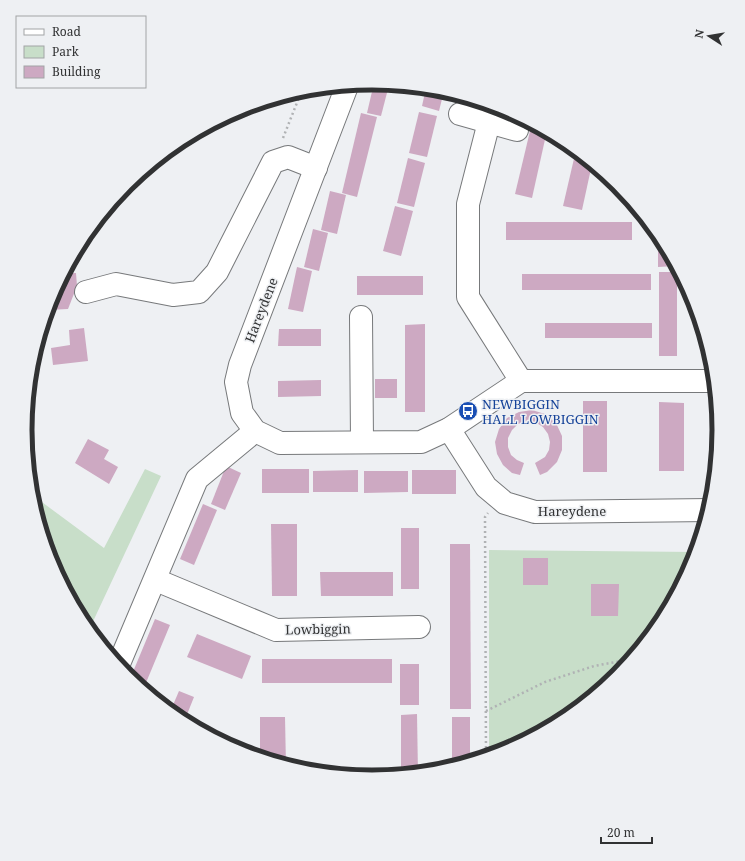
<svg xmlns="http://www.w3.org/2000/svg" width="745" height="861" font-family="'Noto Serif',serif">
<style>
.green{fill:#c8dec9}
.building{fill:#cda9c2}
.lines{fill:none;stroke-linecap:round;stroke-linejoin:round}
.minor-casing{stroke:#77797b;stroke-width:24}
.path{stroke:#b0b2b4;stroke-width:2.5;stroke-dasharray:2 3;stroke-linecap:butt}
.minor{stroke:#fff;stroke-width:22}
.labels{text-anchor:middle;stroke-width:3;stroke-linejoin:round;paint-order:stroke}
.street-label{font-size:13px;fill:#313233;stroke:#eef0f3}
.transit-label{font-size:13px;fill:#164399;stroke:#eef0f3;text-anchor:start}
.rim{fill:none;stroke:#313233;stroke-width:5}
</style>
<rect width="100%" height="100%" fill="#eef0f3"/>
<g class="green">
<polygon points="145,469 161,476 89,630 83,623 51,563 31,494 104,548"/>
<polygon points="489,550 697,552 693,564 661,624 618,676 565,720 505,752 489,756"/>
</g>
<g class="building">
<polygon points="374,83 389,85 381,116 367,113"/>
<polygon points="426,88 444,91 439,111 422,106"/>
<polygon points="419,112 437,116 427,157 409,153"/>
<polygon points="361,113 377,117 357,197 342,193"/>
<polygon points="530,131 546,135 532,198 515,194"/>
<polygon points="576,150 592,164 582,210 563,206"/>
<polygon points="408,158 425,163 414,207 397,203"/>
<polygon points="330,191 346,195 337,234 321,230"/>
<polygon points="395,206 413,211 401,256 383,251"/>
<rect x="506" y="222" width="126" height="18"/>
<polygon points="313,229 328,233 319,271 304,267"/>
<polygon points="658,234 676,264 676,266 658,267"/>
<polygon points="297,267 312,271 303,312 288,309"/>
<rect x="659" y="272" width="18" height="84"/>
<polygon points="65,273 76,273 77,286 68,309 48,310 52,297"/>
<rect x="522" y="274" width="129" height="16"/>
<rect x="357" y="276" width="66" height="19"/>
<rect x="545" y="323" width="107" height="15"/>
<polygon points="425,324 425,412 405,412 405,325"/>
<polygon points="84,328 88,361 53,365 51,348 70,345 69,330"/>
<polygon points="279,329 321,329 321,346 278,346"/>
<polygon points="39,338 40,361 32,362"/>
<rect x="375" y="379" width="22" height="19"/>
<polygon points="321,380 321,396 278,397 278,381"/>
<rect x="583" y="401" width="24" height="71"/>
<polygon points="659,402 684,403 684,471 659,471"/>
<polygon points="532,410 545,414 556,423 562,436 562,450 557,462 547,472 540,475 535,463 545,457 549,450 550,442 548,434 543,427 535,422 527,421 518,424 512,430 508,438 508,447 511,455 517,460 524,463 520,475 512,473 503,465 497,454 495,442 499,429 507,418 519,412"/>
<polygon points="88,439 109,450 104,459 118,467 109,484 75,463"/>
<polygon points="226,466 241,473 225,510 211,504"/>
<rect x="262" y="469" width="47" height="24"/>
<polygon points="358,470 358,492 313,492 313,471"/>
<rect x="412" y="470" width="44" height="24"/>
<polygon points="364,471 408,471 408,492 364,493"/>
<polygon points="203,504 217,510 194,565 180,559"/>
<polygon points="271,524 297,524 297,596 272,596"/>
<rect x="401" y="528" width="18" height="61"/>
<polygon points="450,544 470,544 471,709 450,709"/>
<rect x="523" y="558" width="25" height="27"/>
<polygon points="320,572 393,572 393,596 321,596"/>
<polygon points="591,584 619,584 618,616 591,616"/>
<polygon points="659,614 666,614 659,626"/>
<polygon points="155,619 170,625 143,690 130,679"/>
<polygon points="197,634 251,656 242,679 187,657"/>
<rect x="262" y="659" width="130" height="24"/>
<rect x="400" y="664" width="19" height="41"/>
<polygon points="179,691 194,697 184,722 170,712"/>
<polygon points="417,714 418,774 401,775 401,715"/>
<polygon points="260,717 285,717 286,766 260,758"/>
<polygon points="452,717 470,717 470,762 452,768"/>
</g>
<g class="lines">
<g class="minor-casing">
<g id="minor">
<polyline points="347,86 240,365 236,382 242,413 255,431 280,443 421,442 449,429 521,381 715,381"/>
<polyline points="460,114 517,130"/>
<polyline points="489,122 468,204 468,297 521,381"/>
<polyline points="86,292 116,284 173,295 199,292 217,272 273,162 288,157 316,168"/>
<polyline points="361,317 362,441"/>
<polyline points="449,429 486,487 505,503 535,512 710,510"/>
<polyline points="156,580 276,630 419,627"/>
<polyline points="118,666 197,479 255,431"/>
</g>
</g>
<g class="path">
<polyline points="283,138 302,90"/>
<polyline points="486,711 545,682 594,666 632,659"/>
<polyline points="486,758 485,517 488,513"/>
</g>
<use href="#minor" class="minor"/>
</g>
<defs>
<g id="bus-disc" transform="scale(1)"><circle r="9.5" fill="#1a4fb4" stroke="#eef0f3"/><path d="M-5-6H5V4H4V6H2V4H-2V6H-4V4H-5ZM-3.5-4V0h7V-4ZM-3.5 1.2v1.5H-2V1.2ZM2 1.2v1.5H3.5V1.2Z" fill="#fff"/></g>
</defs>
<g fill-rule="evenodd">
<use href="#bus-disc" x="468" y="411"/>
</g>
<g class="labels">
<g class="street-label">
<text transform="translate(261 310) rotate(-69)" y="5">Hareydene</text>
<text x="572" y="516">Hareydene</text>
<text transform="translate(318 629) rotate(-1)" y="5">Lowbiggin</text>
</g>
<g class="transit-label">
<text x="482" y="409">NEWBIGGIN<tspan x="482" dy="15">HALL LOWBIGGIN</tspan></text>
</g>
</g>
<path d="M0 0H745V861H0ZM32 430a340 340 0 1 1 680 0a340 340 0 1 1-680 0Z" fill="#eef0f3" fill-rule="evenodd"/>
<path class="rim" d="M32 430a340 340 0 1 1 680 0a340 340 0 1 1-680 0Z"/>
<rect x="16" y="16" width="130" height="72" fill="#eef0f3" stroke="#a2a4a6"/>
<rect x="24" y="29" width="20" height="6" fill="#ffffff" stroke="#a2a4a6"/>
<text x="52" y="36" font-size="12" fill="#313233">Road</text>
<rect x="24" y="46" width="20" height="12" fill="#c8dec9" stroke="#a2a4a6"/>
<text x="52" y="56" font-size="12" fill="#313233">Park</text>
<rect x="24" y="66" width="20" height="12" fill="#cda9c2" stroke="#a2a4a6"/>
<text x="52" y="76" font-size="12" fill="#313233">Building</text>
<g transform="translate(709 36) rotate(282)" stroke="#eef0f3" stroke-width="3" paint-order="stroke">
<path d="M0-3L7 15L0 10L-7 15Z" fill="#313233"/>
<text y="-6" font-size="11" font-weight="bold" text-anchor="middle" fill="#313233">N</text>
</g>
<path d="M601 837v6h51v-6" fill="none" stroke="#313233" stroke-width="2"/>
<text x="607" y="837" font-size="12" fill="#313233" stroke="#eef0f3" stroke-width="3" paint-order="stroke">20 m</text>
</svg>
